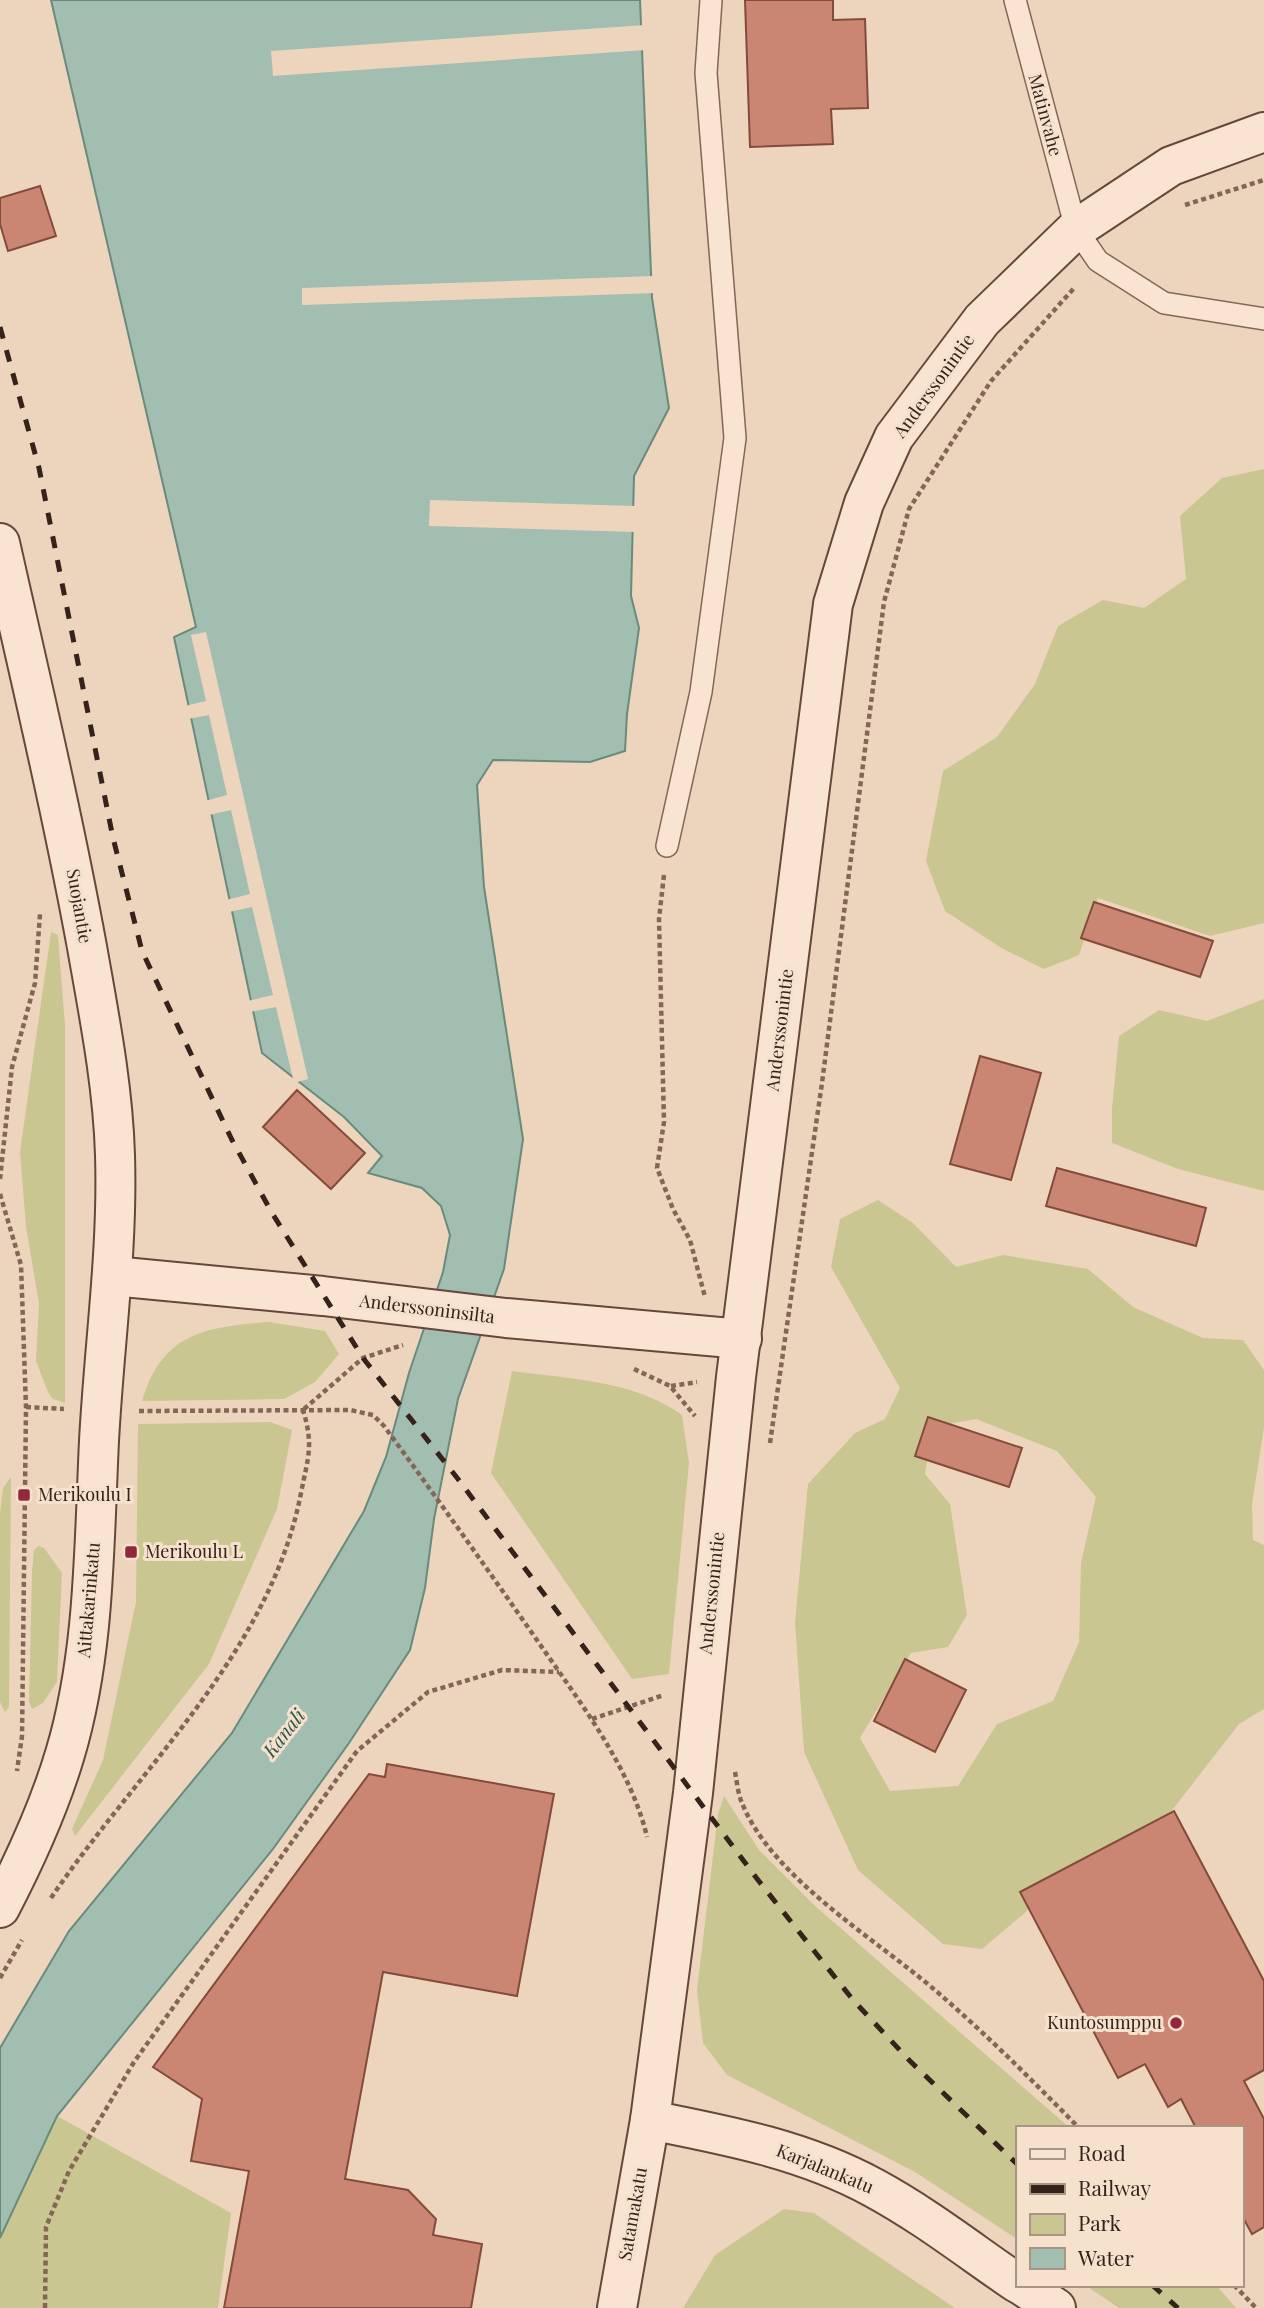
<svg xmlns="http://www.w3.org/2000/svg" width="1264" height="2308" font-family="'Playfair Display',serif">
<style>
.green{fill:#cac691;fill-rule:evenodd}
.water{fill:#a1beb0;stroke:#688b7c;stroke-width:2}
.pier{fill:#edd5bd}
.building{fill:#cb8673;stroke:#834b3c;stroke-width:2}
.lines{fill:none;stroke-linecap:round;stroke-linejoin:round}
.lane-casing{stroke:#846656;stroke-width:24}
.secondary-casing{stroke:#66473a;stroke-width:42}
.path{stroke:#846656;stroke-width:4.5;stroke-dasharray:5 3.5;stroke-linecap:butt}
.lane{stroke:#f8e4d0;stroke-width:21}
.secondary{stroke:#f8e4d0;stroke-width:38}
.rail{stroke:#34221b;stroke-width:5;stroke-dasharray:12 12;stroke-linecap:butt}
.poi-dot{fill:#93273d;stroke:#f5e1cc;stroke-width:2.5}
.labels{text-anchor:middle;stroke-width:6;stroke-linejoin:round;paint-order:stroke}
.street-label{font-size:18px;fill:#34221b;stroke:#f5e1cc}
.poi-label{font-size:18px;fill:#34221b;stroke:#f5e1cc;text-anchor:start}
.water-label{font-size:19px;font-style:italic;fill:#2a5449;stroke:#f5e1cc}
</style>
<rect width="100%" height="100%" fill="#edd5bd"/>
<g class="green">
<polygon points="1264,469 1264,923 1210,936 1098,898 1079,955 1044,969 1003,949 945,911 926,861 943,771 997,737 1035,684 1058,626 1103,600 1144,608 1186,579 1180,516 1222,478"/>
<polygon points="51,932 58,935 65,1026 65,1403 53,1399 48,1392 36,1361 39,1304 26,1227 20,1152"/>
<polygon points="1264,999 1264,1191 1178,1169 1112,1143 1112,1108 1119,1036 1159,1010 1207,1021"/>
<path d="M878 1200 913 1223 956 1267 1003 1255 1088 1269 1133 1307 1203 1338 1243 1340 1264 1370V1427L1252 1505 1253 1540 1264 1545V1709L1239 1724 1166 1818 1034 1887 1027 1911 982 1949 943 1944 858 1870 804 1752 795 1622 808 1484 855 1433 885 1419 900 1388 831 1267 840 1219ZM976 1419 1057 1451 1096 1497 1081 1563 1079 1642 1053 1701 997 1724 958 1786 890 1791 860 1738 911 1653 948 1647 967 1615 950 1504 925 1474 933 1427Z"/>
<path d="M269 1322 325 1331 339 1354 315 1382 284 1399 142 1401C162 1333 205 1327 269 1322Z"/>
<path d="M512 1371C569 1379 634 1380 682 1415L689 1463 669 1674 632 1679 491 1473Z"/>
<polygon points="270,1422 292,1430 277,1509 209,1664 75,1836 72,1829 103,1760 136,1602 138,1424"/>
<polygon points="11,1477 9,1707 5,1712 0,1702 0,1513 3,1488"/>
<polygon points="39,1546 44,1548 62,1573 57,1682 43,1703 32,1709 29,1702 32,1571 34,1550"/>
<polygon points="724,1796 759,1850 814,1905 1070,2128 1017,2128 1017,2239 915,2172 727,2075 703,2043 697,1990 718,1814"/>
<polygon points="57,2116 231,2213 218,2308 0,2308 0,2238"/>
<polygon points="784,2209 814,2213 955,2308 683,2308 715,2255"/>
<polygon points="1085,2285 1216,2285 1236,2308 1119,2308"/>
</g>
<polygon class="water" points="51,0 640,0 652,298 669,408 634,476 631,596 639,628 627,714 625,751 590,762 493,760 477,785 484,887 523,1139 504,1269 458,1399 434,1519 425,1588 410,1650 349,1743 273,1849 57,2116 0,2238 0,2048 69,1931 232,1733 364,1511 386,1457 409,1373 443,1272 450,1235 441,1206 422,1188 368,1173 382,1156 344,1117 262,1053 174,637 196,627"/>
<g class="pier">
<polygon points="645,25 646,50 273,76 271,51"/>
<polygon points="655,276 656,293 302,305 302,288"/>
<polygon points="430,500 636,506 636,532 429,526"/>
<polygon points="206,632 308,1079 294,1083 276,1007 250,1012 248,1001 273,995 252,907 229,912 226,900 250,894 231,810 209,815 205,801 227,795 209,715 188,719 185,706 206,701 191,635"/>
</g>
<g class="building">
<polygon points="745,0 833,0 833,20 865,19 868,108 831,109 833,144 750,147"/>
<polygon points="40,186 56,236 8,251 0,224 0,198"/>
<polygon points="1094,902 1213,941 1200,977 1081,938"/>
<polygon points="980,1056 1041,1073 1011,1180 950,1164"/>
<polygon points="297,1090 365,1153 331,1189 263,1127"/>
<polygon points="1057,1168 1206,1208 1196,1246 1046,1206"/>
<polygon points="928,1417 1022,1448 1009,1487 915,1456"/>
<polygon points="905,1659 966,1690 935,1752 874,1721"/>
<polygon points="387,1764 554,1794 517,1996 383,1972 345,2179 408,2190 436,2219 433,2235 482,2244 471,2308 224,2308 249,2171 191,2161 202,2099 153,2067 369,1774 385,1777"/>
<polygon points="1174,1811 1264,1981 1264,2070 1244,2081 1264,2119 1264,2227 1252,2234 1241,2214 1241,2128 1196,2128 1181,2099 1168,2107 1145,2064 1118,2078 1020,1892"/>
</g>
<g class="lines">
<g class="lane-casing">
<g id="lane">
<polyline points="1015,0 1076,229 1098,261 1164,303 1264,319"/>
<polyline points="667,846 701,692 735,438 706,73 711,0"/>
</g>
</g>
<g class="secondary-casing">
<g id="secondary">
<path d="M0 543C30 677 62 811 87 947 99 1015 113 1086 115 1155 118 1251 104 1346 99 1441 94 1545 95 1654 65 1754 49 1808 26 1858 0 1908"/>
<polyline points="113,1276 323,1296 506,1318 742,1339"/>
<path d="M650 2120C726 2135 805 2150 874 2188 924 2215 970 2251 1017 2283"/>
<polyline points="1021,2285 1056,2308"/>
<polyline points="617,2308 650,2120 693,1793 736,1377 833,604 864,503 894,437 982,320 1076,229 1171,166 1264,132"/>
</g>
</g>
<g class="path">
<polyline points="1185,205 1264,180"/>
<polyline points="664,875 659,919 664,1122 657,1168 673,1209 690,1240 705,1297"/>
<polyline points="0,1179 12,1067 35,983 40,914"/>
<polyline points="0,1194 21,1265 26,1407 22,1736 17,1771"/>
<polyline points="634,1369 670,1386 695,1416"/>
<polyline points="671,1386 697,1382"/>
<polyline points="26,1407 64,1409"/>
<polyline points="304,1409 363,1358 403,1345"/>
<path d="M139 1411 350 1410 373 1415 384 1426C437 1498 488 1570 539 1643 579 1701 631 1768 647 1837"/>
<polyline points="770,1443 822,1083 884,602 909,509 991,381 1075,287"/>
<polyline points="592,1719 664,1695"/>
<path d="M735 1772C737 1782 738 1794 742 1803 772 1878 876 1939 936 1991 986 2034 1033 2081 1079 2128"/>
<path d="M51 1898C139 1768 270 1653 301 1493 308 1457 314 1446 303 1410"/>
<polyline points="0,1978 22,1940"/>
<polyline points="1234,2285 1256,2308"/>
<polyline points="45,2308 46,2227 69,2171 134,2062 357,1751 428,1692 502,1670 559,1672"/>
</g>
<use href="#lane" class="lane"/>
<use href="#secondary" class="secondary"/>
<g class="rail">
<polyline points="0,327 39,468 113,838 142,951 232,1140 272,1213 363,1358 458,1479 758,1880 853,2000 910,2061 1017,2164"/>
<polyline points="1152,2285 1178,2308"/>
</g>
</g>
<g class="poi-dot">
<rect x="17" y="1488" width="14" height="14" rx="3.5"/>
<rect x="124" y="1545" width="14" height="14" rx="3.5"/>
<circle cx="1176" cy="2023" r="7"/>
</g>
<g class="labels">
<g class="street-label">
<text transform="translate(1045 115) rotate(75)" y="6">Matinvahe</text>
<text transform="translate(934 386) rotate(-54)" y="6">Anderssonintie</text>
<text transform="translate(79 906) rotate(80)" y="6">Suojantie</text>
<text transform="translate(780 1030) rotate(-83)" y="6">Anderssonintie</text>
<text transform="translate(427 1309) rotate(7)" y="6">Anderssoninsilta</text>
<text transform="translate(712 1593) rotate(-84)" y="6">Anderssonintie</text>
<text transform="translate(89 1600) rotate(-85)" y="6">Aittakarinkatu</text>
<text transform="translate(825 2169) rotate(22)" y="6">Karjalankatu</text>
<text transform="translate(633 2214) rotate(-80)" y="6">Satamakatu</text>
</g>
<g class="poi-label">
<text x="38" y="1501">Merikoulu I</text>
<text x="145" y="1558">Merikoulu L</text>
<text x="1162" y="2029" text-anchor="end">Kuntosumppu</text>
</g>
<g class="water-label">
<text transform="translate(284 1733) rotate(-52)" y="7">Kanali</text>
</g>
</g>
<rect x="1016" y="2126" width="228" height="161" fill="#f5e1cc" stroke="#a89585" stroke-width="2"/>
<rect x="1030" y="2149" width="35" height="10" fill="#f8e4d0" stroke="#a89585" stroke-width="2"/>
<text x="1078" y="2161" font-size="21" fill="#34221b">Road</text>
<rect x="1030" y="2184" width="35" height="10" fill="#34221b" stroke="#a89585" stroke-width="2"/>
<text x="1078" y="2196" font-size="21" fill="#34221b">Railway</text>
<rect x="1030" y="2214" width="35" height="21" fill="#cac691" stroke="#a89585" stroke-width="2"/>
<text x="1078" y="2231" font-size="21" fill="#34221b">Park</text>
<rect x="1030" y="2248" width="35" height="21" fill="#a1beb0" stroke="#a89585" stroke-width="2"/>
<text x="1078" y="2266" font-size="21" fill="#34221b">Water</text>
</svg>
